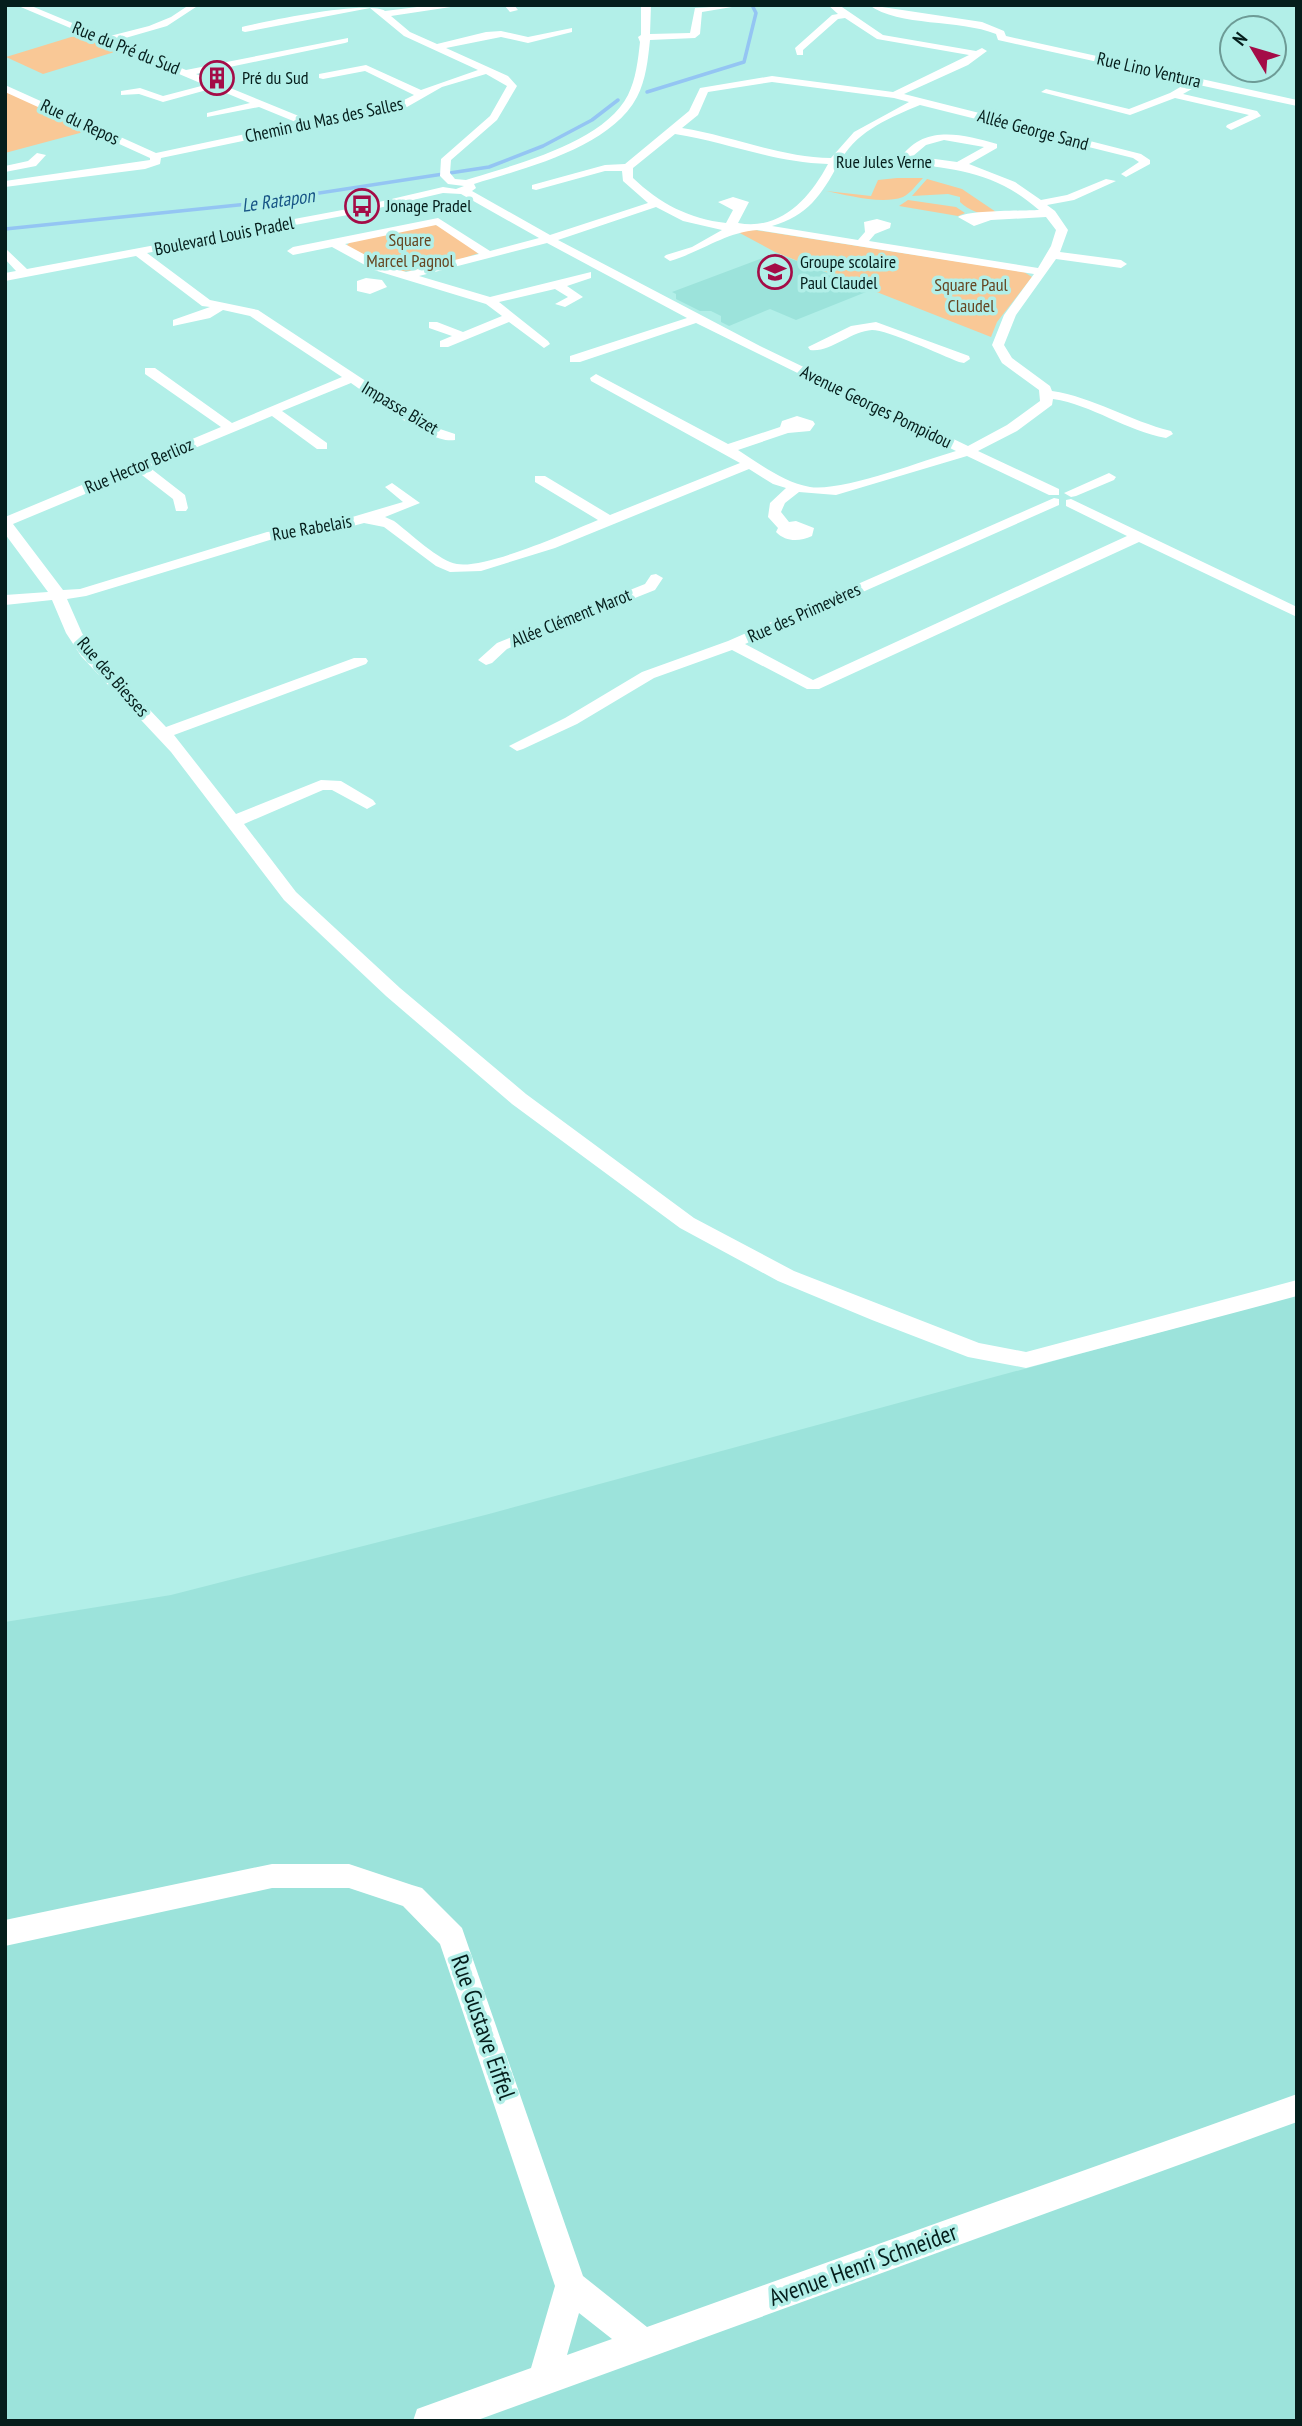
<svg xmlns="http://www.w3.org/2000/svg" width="1302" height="2426" font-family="'PT Sans Narrow',sans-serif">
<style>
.built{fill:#9ce3db}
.green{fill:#f9c896}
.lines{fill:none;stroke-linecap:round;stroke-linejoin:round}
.stream{stroke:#94c5f3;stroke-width:3.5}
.minor{fill:#fff;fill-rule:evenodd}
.labels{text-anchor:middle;stroke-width:7;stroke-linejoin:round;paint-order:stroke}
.far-street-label{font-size:18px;fill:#051e1c;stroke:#b2efe8}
.far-poi-label{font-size:18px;fill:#051e1c;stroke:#b2efe8;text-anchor:start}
.far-park-label{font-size:18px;fill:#664622;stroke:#b2efe8}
.far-water-label{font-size:19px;font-style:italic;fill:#175586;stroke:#b2efe8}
.near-street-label{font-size:24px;fill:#051e1c;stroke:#b2efe8}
</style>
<rect width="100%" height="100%" fill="#b2efe8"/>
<g class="built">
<polygon points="776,253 871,290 796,320 770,309 729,326 721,322 721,316 711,311 700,311 676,299 676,294 672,292"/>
<polygon points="1297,1295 1297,2421 5,2421 5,1622 171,1595 489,1514"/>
</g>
<g class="green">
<polygon points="81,34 121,50 43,74 6,57"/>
<polygon points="5,90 91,130 5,153"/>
<path d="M897 178H923C917 184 910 194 903 197 881 205 848 195 826 191L871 196 878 180Z"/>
<path d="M927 179 962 189 999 214C983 216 971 212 960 202V197L948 194 912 196Z"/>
<polygon points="908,200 956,207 965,213 958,216 899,206"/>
<polygon points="431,224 443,227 479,253 452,262 449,260 429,265 431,267 401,272 346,246 351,241"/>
<polygon points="755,230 1024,272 1032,277 997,322 991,337 775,252 736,231"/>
</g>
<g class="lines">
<g class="stream">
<polyline points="647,92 744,62 756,13 752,5"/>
<polyline points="5,229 248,204 489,167 543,146 592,120 618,100"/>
</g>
<g class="minor">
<path d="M16 5H29L106 37 149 26 171 17 189 5H199L167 26 115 41 186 70 348 38V42L345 43 196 74 311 121 400 102 414 95 365 71 323 79 319 78V74L366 65 421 90 478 70 404 36 370 8 245 32 242 31V27C267 21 367 0 385 11L433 5H464L391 16 410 32 437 44 486 32 501 31 528 37 572 28V32L528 43 501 37 446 48 508 76 517 86 497 120 451 160 450 173 455 179 466 180C513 165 604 143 628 95 636 79 638 60 640 42L638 37 641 35V5H651L650 34 690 33 695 8 744 5 702 12 700 34 695 38 650 40C648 59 646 80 637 97 610 148 525 168 474 184L476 188 472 191 550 235 648 203 623 181 622 171H605L536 190 532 189V185L605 165 625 164 689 111 700 88 772 76 893 92 969 55 877 39 845 18 838 19 803 50V55H797L795 48 832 15 838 14 828 5H839L883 35 976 51 982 48 987 51 968 65 904 94 1141 154 1150 160V164L1126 177 1121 174 1139 162 1133 158 920 105C891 117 859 130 842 158L902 156C926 124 964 135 997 144V148L969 164 1015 182 1041 200 1067 195 1106 179 1116 181 1074 200 1047 205 1055 211 1068 230 1060 252 1121 260 1127 264 1121 268 1056 259 1016 315 1004 345 1012 358 1050 386 1052 391C1093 397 1130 421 1171 431L1173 434 1166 438C1126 431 1093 405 1053 399L1052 405 1017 431 978 451 1059 489V495H1049L967 456 836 495 799 492 785 503 781 512 789 522 796 521 814 528 812 536C799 542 786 542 776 532L778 528 768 517 770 503 786 488 773 484 749 469 555 548 481 571 450 572 436 566 384 527 364 523 323 534 273 539 86 596 67 599 82 633 93 650 166 727 354 658H366L368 661 366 664 174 735 236 814 321 780 341 781 373 800 376 804 367 809 332 790H323L244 824 296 892 400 988 526 1094 694 1218 794 1271 979 1343 1026 1352 1297 1280V1296L1026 1368 968 1357 872 1320 778 1281 680 1228 512 1104 386 996 284 900 171 752 81 656 66 633 52 600 5 605V595L48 592 5 534V517L221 427 145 374V368H155L232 423 342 377 250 316 223 310 210 318 173 326V320L210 307 202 306 136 256 5 281V273L16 271 5 259V248L27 269 353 208 443 187 456 189 464 186 448 184 440 176 441 159 490 116 507 86 486 74 442 87 407 107 161 158 160 164 145 169 5 187V181L150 160V158L5 92V85L156 153 298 123 259 107 207 117V113L250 103 214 88 163 102 139 94 121 95V91L140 88 163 96 205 85ZM772 82 894 98 909 102 854 132 831 158C780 157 732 136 682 128L698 115 708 92ZM675 134C727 142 775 163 828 164 810 198 781 231 738 223L749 202 733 197 718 202 733 210 726 223C689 219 659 203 633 178V168ZM944 140 984 147 957 162 913 156 926 145ZM898 162C954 169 995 171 1039 210 1022 211 969 210 958 217L974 226 991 220 1046 217 1056 230 1051 246 1038 268 869 241 875 234 890 228 891 223 877 219 864 222 865 232 858 240 772 226C807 216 822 195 838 164ZM443 193 461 194 539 238 490 251 438 218 293 247 287 251 293 255 332 247 374 270 486 304 502 316 463 332 437 322H429V328L452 336 440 341V347H448L509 322 544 348 550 344 548 341 499 302 555 289 568 297 555 304 565 307 583 297 567 286 591 278V272L490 297 419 276 547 243 687 318 570 356V362H580L696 323 956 451C922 461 841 492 810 487 783 482 760 464 738 450L788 433 810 431 815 424 813 421 797 416 782 421 780 427 728 444 596 374 590 378 591 381 740 463 610 515 545 476H535V482L598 520C569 532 486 569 457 564 440 562 409 532 394 521L385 517 420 503 392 483 385 487 403 502 322 526 267 532 80 589 63 590 13 524 138 472 173 499 176 511H186L188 508 185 495 149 467 272 416 317 449H327V443L282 411 351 383C373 398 430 445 455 440V434L437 428 258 310 210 300 147 253 353 214ZM656 207 683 221 722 230 692 247 666 255 664 257 670 261C701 252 726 232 757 230L1034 274 1004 315 992 345 1002 363 1039 390 1040 401 1007 425 968 446 760 346 558 240ZM436 225 479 254 406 272 382 264 345 244Z"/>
<polygon points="504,5 514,5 518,10 510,12"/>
<path d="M869 5 982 22 1004 31 1006 36 1297 100V106L1199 85 1183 94 1257 111 1261 116 1231 130 1226 127 1227 125 1249 115 1175 98 1130 115 1041 92 1046 89 1129 109 1170 93 1189 82 998 40 996 34C959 19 899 27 869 5Z"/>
<polygon points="37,153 46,155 36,166 5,172 5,166 28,161"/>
<polygon points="366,278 382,280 387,287 370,294 357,291 357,281"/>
<path d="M876 322 969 356 970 359 964 363 959 362C941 355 888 330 872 330 851 331 830 353 810 350L808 347 851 326Z"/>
<polygon points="1109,473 1116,477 1114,480 1076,496 1071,497 1064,493"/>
<polygon points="1054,498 1059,499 1059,505 745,644 813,680 1127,536 1066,506 1066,500 1071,499 1297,607 1297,617 1139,542 819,689 807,689 732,650 654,678 577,724 523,749 517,751 509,746 565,718 642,672 728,641"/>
<polygon points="656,574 663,578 655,590 507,649 492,663 486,665 478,660 497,643 645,584 651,575"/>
<path d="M272 1864H349L412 1885 422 1888 462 1928 583 2276 647 2327 1297 2094V2122L475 2421H413L417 2409 531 2368 555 2286 440 1944 403 1906 349 1888H272L5 1946V1920ZM579 2313 612 2339 567 2355Z"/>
</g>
</g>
<defs>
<g id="building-ring" transform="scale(1.75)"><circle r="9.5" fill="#b2efe8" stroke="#a40c47" stroke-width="1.5"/><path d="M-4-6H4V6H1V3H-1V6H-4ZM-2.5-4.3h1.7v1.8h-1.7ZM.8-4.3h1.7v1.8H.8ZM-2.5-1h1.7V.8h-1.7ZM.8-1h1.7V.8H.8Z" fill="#a40c47"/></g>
<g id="bus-ring" transform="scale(1.75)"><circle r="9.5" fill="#b2efe8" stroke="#a40c47" stroke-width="1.5"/><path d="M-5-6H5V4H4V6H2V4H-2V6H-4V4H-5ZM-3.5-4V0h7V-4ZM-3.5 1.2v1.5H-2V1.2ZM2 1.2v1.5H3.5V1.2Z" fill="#a40c47"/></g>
<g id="school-ring" transform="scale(1.75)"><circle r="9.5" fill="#b2efe8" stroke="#a40c47" stroke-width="1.5"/><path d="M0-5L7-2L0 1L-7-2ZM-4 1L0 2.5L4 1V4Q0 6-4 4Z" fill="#a40c47"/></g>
</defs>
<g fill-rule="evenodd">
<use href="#building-ring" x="217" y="78"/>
<use href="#bus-ring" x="362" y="206"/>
<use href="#school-ring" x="775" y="272"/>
</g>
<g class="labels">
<g class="far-street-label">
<text transform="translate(126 48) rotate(22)" y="6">Rue du Pré du Sud</text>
<text transform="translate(1149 70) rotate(13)" y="6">Rue Lino Ventura</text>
<text transform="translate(324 120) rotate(-12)" y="6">Chemin du Mas des Salles</text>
<text transform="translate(80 122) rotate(25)" y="6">Rue du Repos</text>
<text transform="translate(1033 130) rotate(15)" y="6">Allée George Sand</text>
<text x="884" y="168">Rue Jules Verne</text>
<text transform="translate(224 236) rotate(-11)" y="6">Boulevard Louis Pradel</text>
<text transform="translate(876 407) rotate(26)" y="6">Avenue Georges Pompidou</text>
<text transform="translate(400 408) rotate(31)" y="6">Impasse Bizet</text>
<text transform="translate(139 466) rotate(-23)" y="6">Rue Hector Berlioz</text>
<text transform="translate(312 528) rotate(-10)" y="6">Rue Rabelais</text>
<text transform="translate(804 613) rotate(-24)" y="6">Rue des Primevères</text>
<text transform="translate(571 618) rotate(-22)" y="6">Allée Clément Marot</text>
<text transform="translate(113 677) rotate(49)" y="6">Rue des Biesses</text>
</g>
<g class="far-poi-label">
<text x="242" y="84">Pré du Sud</text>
<text x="386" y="212">Jonage Pradel</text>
<text x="800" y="268">Groupe scolaire<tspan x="800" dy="21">Paul Claudel</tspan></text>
</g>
<g class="far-park-label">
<text x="410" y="246">Square<tspan x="410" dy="21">Marcel Pagnol</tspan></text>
<text x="971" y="291">Square Paul<tspan x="971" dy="21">Claudel</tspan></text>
</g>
<g class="far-water-label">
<text transform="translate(278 200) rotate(-8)" y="7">Le Ratapon</text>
</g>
<g class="near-street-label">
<text transform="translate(483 2027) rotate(71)" y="8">Rue Gustave Eiffel</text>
<text transform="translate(863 2265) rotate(-20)" y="8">Avenue Henri Schneider</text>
</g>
</g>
<rect width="1302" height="2426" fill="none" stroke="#051e1c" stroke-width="14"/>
<g transform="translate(1253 49) rotate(308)"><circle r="33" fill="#b2efe8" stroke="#6d9b96" stroke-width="2"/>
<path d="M0-5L12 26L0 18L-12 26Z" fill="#a40c47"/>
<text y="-10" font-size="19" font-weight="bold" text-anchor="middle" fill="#051e1c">N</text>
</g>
</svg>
